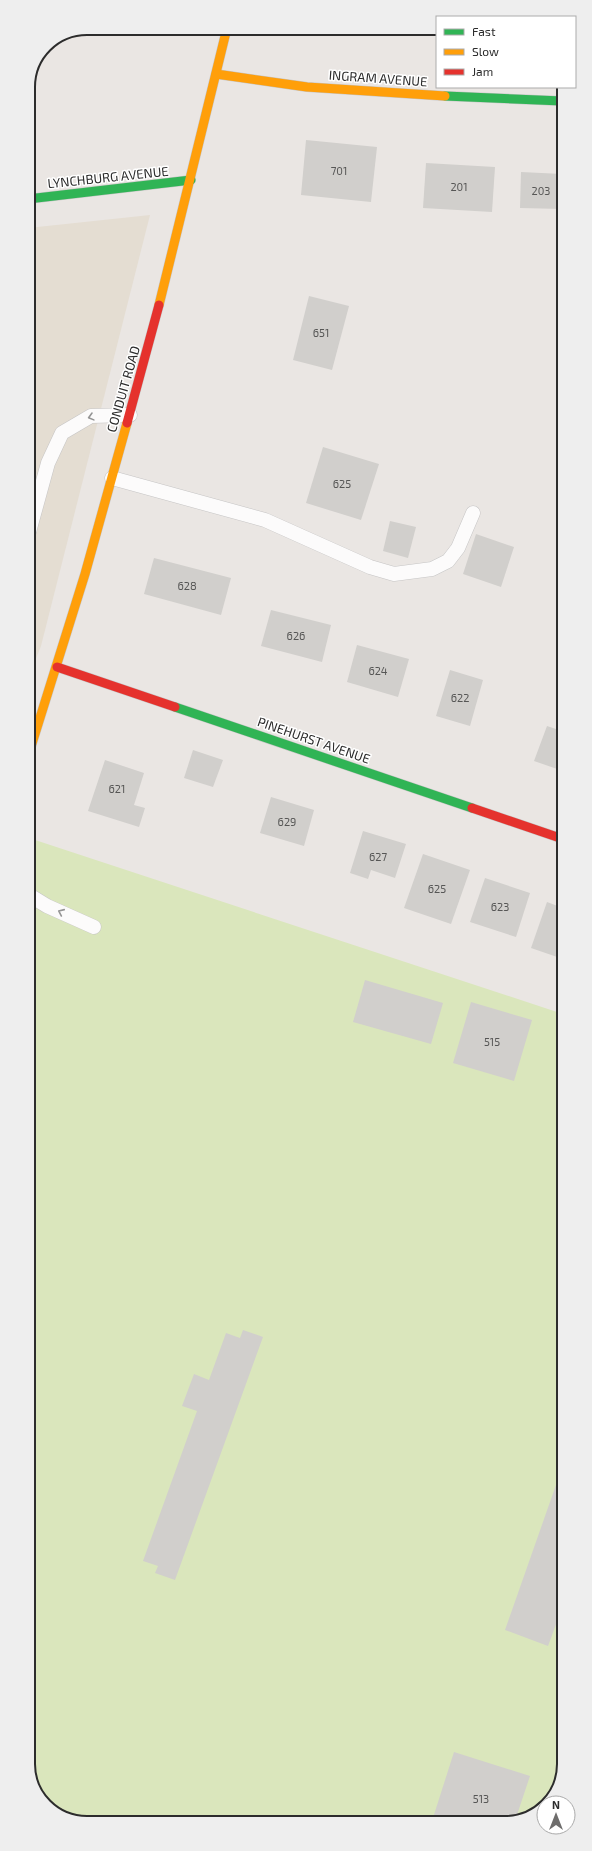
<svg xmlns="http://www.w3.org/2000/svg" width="592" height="1851" font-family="'Exo 2',sans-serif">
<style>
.education{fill:#e4ddd2}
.pitch{fill:#dae6bc}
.building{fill:#d1cfcc}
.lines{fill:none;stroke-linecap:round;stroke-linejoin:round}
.lane-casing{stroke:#c6c5c5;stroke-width:15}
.fast-casing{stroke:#c6c5c5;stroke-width:10}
.slow-casing{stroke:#c6c5c5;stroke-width:10}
.jam-casing{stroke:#c6c5c5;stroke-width:10}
.lane{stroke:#fcfbfb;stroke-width:14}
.fast{stroke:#30b455;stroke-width:9}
.slow{stroke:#ff9f0a;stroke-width:9}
.jam{stroke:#e5322d;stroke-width:9}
.oneway{stroke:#949494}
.labels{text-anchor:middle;stroke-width:3;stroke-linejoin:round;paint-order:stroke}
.number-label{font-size:11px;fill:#565655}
.street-label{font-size:13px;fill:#2c2c2c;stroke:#fff}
.rim{fill:none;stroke:#2c2c2c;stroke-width:2}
</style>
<rect width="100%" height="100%" fill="#eae6e3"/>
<polygon class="education" points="150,215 41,646 29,676 28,228"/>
<polygon class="pitch" points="29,838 563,1014 564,1764 552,1800 544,1803 544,1805 520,1821 83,1823 48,1808 30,1779"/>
<g class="building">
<polygon points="306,140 377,147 371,202 301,195"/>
<polygon points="426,163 495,167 492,212 423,208"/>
<polygon points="521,172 562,174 562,209 520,208"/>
<polygon points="309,296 349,306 332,370 293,360"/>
<polygon points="323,447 379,464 361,520 306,503"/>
<polygon points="390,521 416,527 408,558 383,551"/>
<polygon points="476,534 514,547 501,587 463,574"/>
<polygon points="154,558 231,578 221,615 144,594"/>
<polygon points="271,610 331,625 322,662 261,646"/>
<polygon points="357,645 409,659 398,697 347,682"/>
<polygon points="450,670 483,680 470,726 436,716"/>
<polygon points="563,720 563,771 534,761 547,726 559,730"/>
<polygon points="193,750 223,760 213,787 184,778"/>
<polygon points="105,760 144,773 134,805 145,808 139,827 88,811"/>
<polygon points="271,797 314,810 304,846 260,833"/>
<polygon points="363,831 406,844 395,878 371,870 368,879 350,873"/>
<polygon points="423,854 470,870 451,924 404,908"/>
<polygon points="485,878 530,893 516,937 470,922"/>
<polygon points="547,902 563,908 563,959 531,948"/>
<polygon points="365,980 443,1003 431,1044 353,1022"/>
<polygon points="471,1002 532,1020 514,1081 453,1063"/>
<polygon points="243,1330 263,1337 175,1580 155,1573 158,1566 143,1561 197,1411 182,1406 194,1374 209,1380 226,1333 240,1338"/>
<polygon points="563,1465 564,1603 548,1646 505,1630"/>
<polygon points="454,1752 530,1776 515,1821 432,1821"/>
</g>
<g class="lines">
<g class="lane-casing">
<g id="lane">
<polyline points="112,478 265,520 370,567 394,574 432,569 448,561 458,548 473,513"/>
<polyline points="29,532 48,463 62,433 91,416 130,415"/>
<polyline points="29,895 47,906 94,927"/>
</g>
</g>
<g class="fast-casing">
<g id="fast">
<polyline points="445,96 562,101"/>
<polyline points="28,199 191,180"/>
<polyline points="175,707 472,808"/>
</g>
</g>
<g class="slow-casing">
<g id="slow">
<polyline points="216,74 307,87 445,96"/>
<polyline points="159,305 227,28"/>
<polyline points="29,753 85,574 127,423"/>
</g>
</g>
<g class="jam-casing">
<g id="jam">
<polyline points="127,423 159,305"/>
<polyline points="57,667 175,707"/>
<polyline points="472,808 563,839"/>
</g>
</g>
<use href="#lane" class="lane"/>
<use href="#fast" class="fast"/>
<use href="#slow" class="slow"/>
<use href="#jam" class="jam"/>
</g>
<defs><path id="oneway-chevron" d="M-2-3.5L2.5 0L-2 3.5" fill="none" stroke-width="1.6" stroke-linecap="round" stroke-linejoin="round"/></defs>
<g class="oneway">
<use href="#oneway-chevron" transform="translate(91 417) rotate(165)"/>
<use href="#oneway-chevron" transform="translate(61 912) rotate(-156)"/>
</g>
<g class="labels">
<g class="number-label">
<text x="339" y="175">701</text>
<text x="459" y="191">201</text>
<text x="541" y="195">203</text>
<text x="321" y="337">651</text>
<text x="342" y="488">625</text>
<text x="187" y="590">628</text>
<text x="296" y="640">626</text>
<text x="378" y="675">624</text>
<text x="460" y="702">622</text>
<text x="117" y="793">621</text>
<text x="287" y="826">629</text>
<text x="378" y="861">627</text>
<text x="437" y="893">625</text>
<text x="500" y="911">623</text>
<text x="492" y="1046">515</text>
<text x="481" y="1803">513</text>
</g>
<g class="street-label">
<text transform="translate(378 78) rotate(4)" y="5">INGRAM AVENUE</text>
<text transform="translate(108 177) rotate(-6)" y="5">LYNCHBURG AVENUE</text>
<text transform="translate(123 389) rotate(-74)" y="5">CONDUIT ROAD</text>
<text transform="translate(314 740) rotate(19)" y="5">PINEHURST AVENUE</text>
</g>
</g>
<path d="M0 0H592V1851H0ZM87 35H505A52 52 0 0 1 557 87V1764A52 52 0 0 1 505 1816H87A52 52 0 0 1 35 1764V87A52 52 0 0 1 87 35Z" fill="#eee" fill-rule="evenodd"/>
<path class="rim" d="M87 35H505A52 52 0 0 1 557 87V1764A52 52 0 0 1 505 1816H87A52 52 0 0 1 35 1764V87A52 52 0 0 1 87 35Z"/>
<rect x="436" y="16" width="140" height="72" fill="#ffffff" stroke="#ababab"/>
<rect x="444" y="29" width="20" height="6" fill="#30b455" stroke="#ababab"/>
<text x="472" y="36" font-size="12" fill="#2c2c2c">Fast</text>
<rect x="444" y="49" width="20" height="6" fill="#ff9f0a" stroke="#ababab"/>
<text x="472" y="56" font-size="12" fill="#2c2c2c">Slow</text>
<rect x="444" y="69" width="20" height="6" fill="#e5322d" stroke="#ababab"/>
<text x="472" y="76" font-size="12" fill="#2c2c2c">Jam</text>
<g transform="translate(556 1815)"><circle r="19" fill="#ffffff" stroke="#ababab"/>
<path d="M0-3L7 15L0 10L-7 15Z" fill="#6e6d6c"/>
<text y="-6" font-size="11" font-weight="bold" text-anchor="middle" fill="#2c2c2c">N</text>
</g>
</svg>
